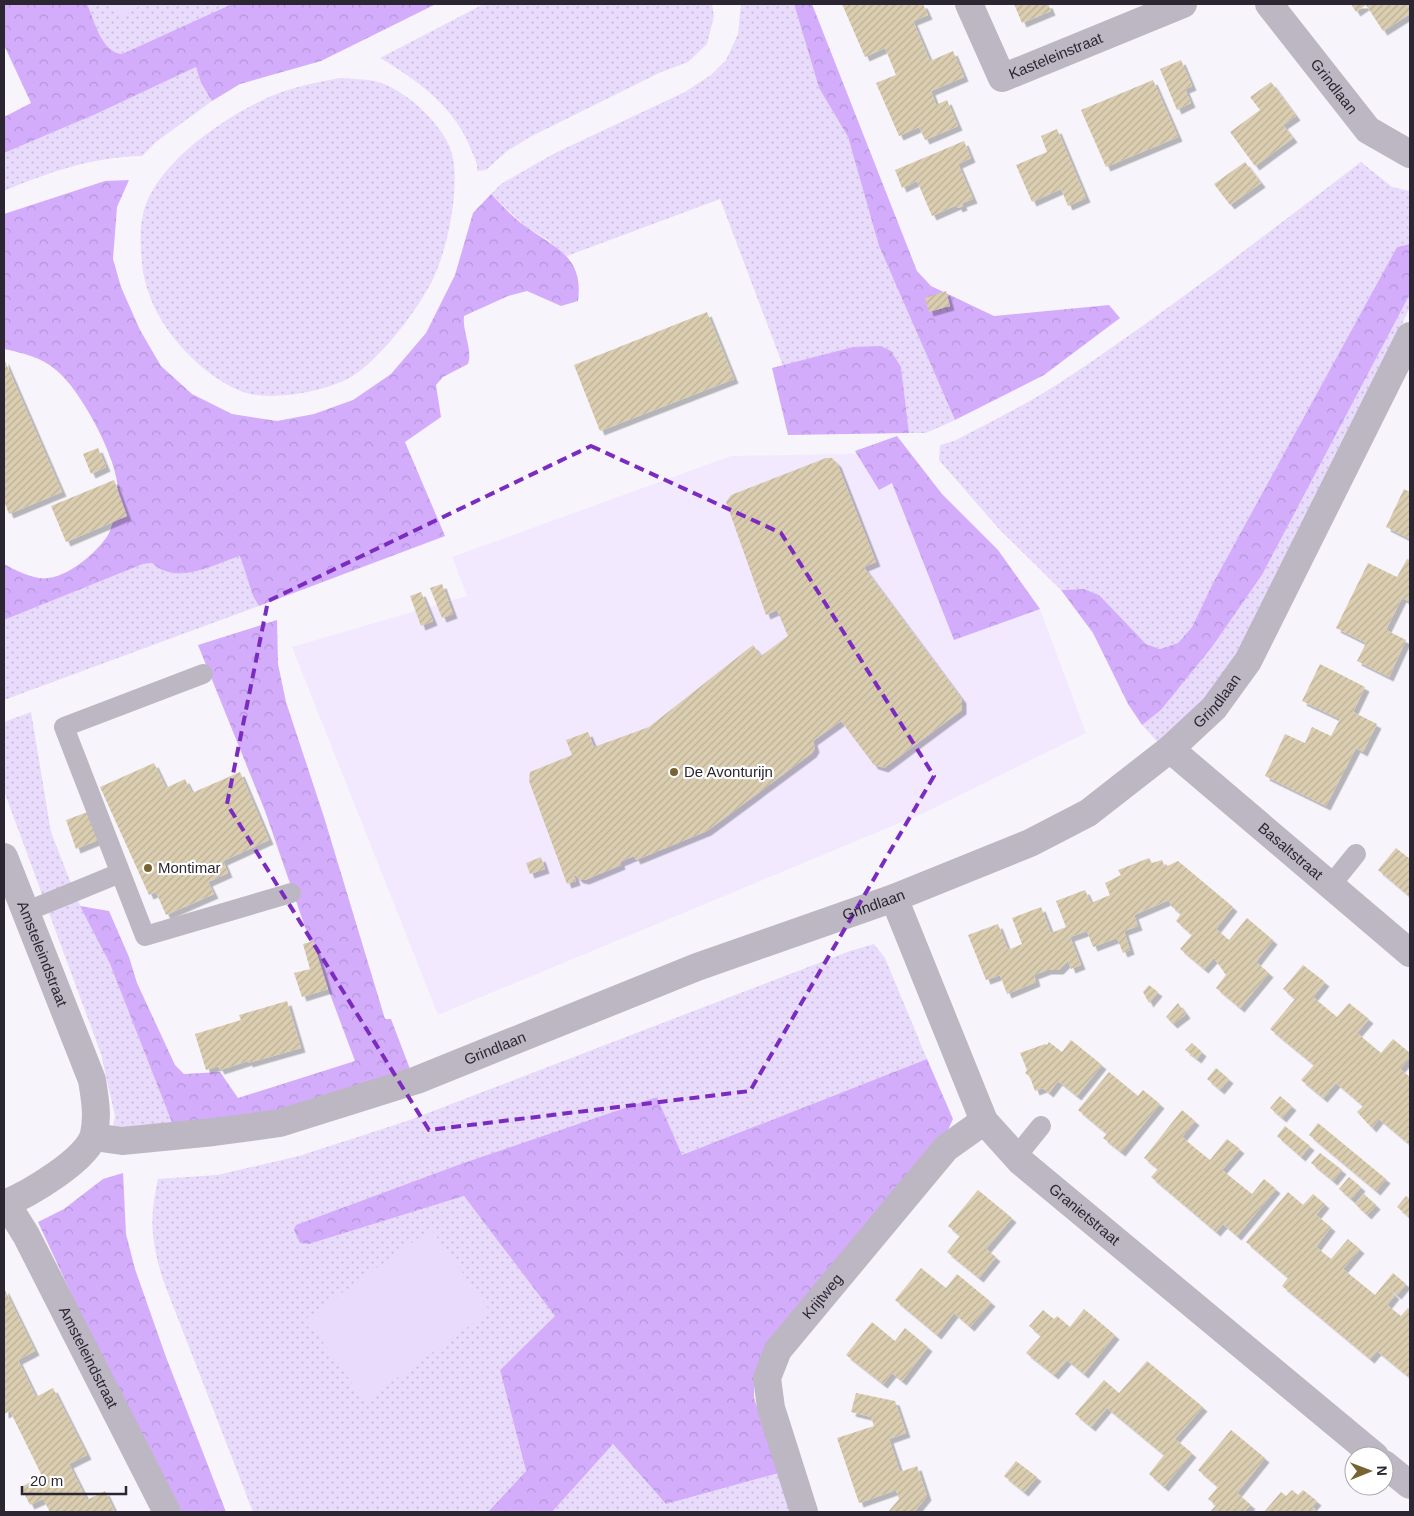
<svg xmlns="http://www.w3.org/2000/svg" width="1414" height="1516" font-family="Helvetica,sans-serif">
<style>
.built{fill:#f2e9ff}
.grass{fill:url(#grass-dots)}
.forest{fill:url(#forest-crowns)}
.garden{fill:#e9dbfb}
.building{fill:url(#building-hatch);filter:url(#shadow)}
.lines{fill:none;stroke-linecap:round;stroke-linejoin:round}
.service{stroke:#bdb7c4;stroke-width:20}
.minor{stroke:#bdb7c4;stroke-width:28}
.marked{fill:none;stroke:#7b2cbf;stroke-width:4;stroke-dasharray:10 6;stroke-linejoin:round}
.poi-dot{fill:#786332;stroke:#fff;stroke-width:2}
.labels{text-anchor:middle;stroke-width:4.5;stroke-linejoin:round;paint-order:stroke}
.street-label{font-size:15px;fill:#2b2631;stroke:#fff}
.poi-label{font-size:15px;fill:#2b2631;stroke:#fff;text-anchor:start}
</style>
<defs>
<pattern id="grass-dots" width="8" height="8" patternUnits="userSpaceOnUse" patternTransform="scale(1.25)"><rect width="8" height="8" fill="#e9dbfb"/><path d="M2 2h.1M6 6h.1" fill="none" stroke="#c8bcd8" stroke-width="1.8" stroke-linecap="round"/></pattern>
<pattern id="forest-crowns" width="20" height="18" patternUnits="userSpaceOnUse" patternTransform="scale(1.25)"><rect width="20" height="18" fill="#d3adfc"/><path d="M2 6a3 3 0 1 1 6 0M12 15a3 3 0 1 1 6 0" fill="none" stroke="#b595d8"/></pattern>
<pattern id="building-hatch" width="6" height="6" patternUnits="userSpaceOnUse" patternTransform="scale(1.25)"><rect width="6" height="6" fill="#dacdb0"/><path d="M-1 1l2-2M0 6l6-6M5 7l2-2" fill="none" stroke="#bbb098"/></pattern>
<filter id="shadow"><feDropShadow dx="4.5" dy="4.5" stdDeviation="0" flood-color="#0004"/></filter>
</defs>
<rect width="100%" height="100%" fill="#f7f5fb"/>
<polygon class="built" points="883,453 954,640 1040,609 1086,733 926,812 438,1015 292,647 467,596 452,557 731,456"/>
<g class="grass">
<path d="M87 4H232L122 54C101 52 95 21 87 4Z"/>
<path d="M484 4H712L714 16 707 44 688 62 659 73 530 137 507 151 486 170 477 171C478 164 475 158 472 152 456 108 419 81 380 58Z"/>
<polygon points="741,4 794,4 819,88 848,137 879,246 955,420 926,433 909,433 901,367 853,347 783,366 720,199 567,256 548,240 525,226 491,194 501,184 553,154 685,92 711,75 726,60 738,34"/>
<path d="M196 67 201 83 212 101 156 142 142 156C92 157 49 172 4 191V153L96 114Z"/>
<path d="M341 78C352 79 364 79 375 81 405 88 448 128 453 158 459 193 448 247 433 279 419 308 380 360 351 377 327 391 278 400 250 394 234 390 215 378 203 368 171 340 147 307 142 264 141 248 139 231 143 215 154 164 225 117 269 97 292 87 317 82 341 78Z"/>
<path d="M1361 162 1392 187 1410 191V244L1397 247 1212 585 1192 627 1178 643 1160 649 1146 644 1098 595 1084 589 1061 590 999 529 939 460 940 445 954 441C994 420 1036 400 1073 374 1172 308 1266 234 1361 162Z"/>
<polygon points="1410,294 1410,307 1246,658 1163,748 1142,725 1161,710 1212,647 1262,575"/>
<path d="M240 556 253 596 259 606 4 700V620L143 564 152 563C177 586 212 565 240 556Z"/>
<polygon points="31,712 51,832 77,899 110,964 174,1128 112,1131 115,1116 101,1054 4,791 4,722"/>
<path d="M874 944 885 958 927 1059 682 1155 657 1097 309 1244 464 1196 556 1316 500 1370 526 1471 488 1512H253L163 1280C151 1239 149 1221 158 1179L217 1175 299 1156 407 1121 850 951Z"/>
<polygon points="613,1444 666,1504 779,1473 792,1512 552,1512"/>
</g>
<g class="forest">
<path d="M4 4H87C95 21 101 52 122 54L232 4H436L321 61 240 84 212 101 201 83 196 67 96 114 4 153V117L31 103 4 45Z"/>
<polygon points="794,4 812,4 917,271 931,286 994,316 1109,305 1120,318 1044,375 955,420 879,246 848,137 819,88"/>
<path d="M129 180 117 207 113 259 121 287 140 330 161 366 192 394 232 414 277 421 314 414 353 400 391 374 426 333 455 275 473 213 491 194C502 205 512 217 525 226 555 248 584 256 578 301L561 306 527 291 508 296 464 316C462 332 473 349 468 364L443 377 436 385 441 417 405 442 445 536 259 606 253 596 240 556C212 565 177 586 152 563L143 564 4 620V564C15 570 27 576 39 578 63 582 96 554 108 535 112 529 118 502 118 494 120 462 81 390 56 370 41 357 23 353 4 349V214L105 181Z"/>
<polygon points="1410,244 1410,294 1262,575 1212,647 1161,710 1142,725 1128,704 1093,633 1061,590 1084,589 1099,595 1146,644 1160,649 1178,643 1192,627 1212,585 1397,247"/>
<polygon points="881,346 891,351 901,367 909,433 788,435 772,368 853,347"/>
<polygon points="897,436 942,494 998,550 1040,609 954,640 892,483 879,490 855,451"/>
<polygon points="277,620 278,664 286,702 324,817 385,1019 391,1019 413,1077 336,1102 174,1128 110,964 80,906 109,911 129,957 137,983 175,1065 184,1074 220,1072 238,1098 355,1061 306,930 265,811 198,645"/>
<polygon points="927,1059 953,1119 943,1141 754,1381 754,1398 779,1473 666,1504 613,1444 552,1512 488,1512 526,1471 500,1370 555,1316 464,1196 309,1244 300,1243 294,1230 296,1225 461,1164 657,1097 682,1155"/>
<polygon points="123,1173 126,1234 135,1269 166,1357 226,1512 182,1512 88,1330 38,1222 64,1209 103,1179"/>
</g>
<g class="garden">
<polygon points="111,4 145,4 116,17"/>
<polygon points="431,1229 490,1311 365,1401 306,1319"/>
</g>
<g class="building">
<polygon points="842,4 923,4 928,15 913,21 930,61 953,51 964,77 931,91 936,105 947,100 958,126 925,140 919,127 899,136 876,83 896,75 885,48 865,57"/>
<polygon points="1014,4 1048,4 1051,11 1022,23"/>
<polygon points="1351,4 1410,4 1410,14 1383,31 1366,5 1356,12"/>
<polygon points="1181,60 1192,86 1185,89 1191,103 1177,110 1160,69"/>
<polygon points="1153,80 1178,137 1106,167 1081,110"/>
<polygon points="1271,82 1296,116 1283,125 1293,138 1255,166 1230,132 1260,110 1250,97"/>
<polygon points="1057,129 1086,198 1068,206 1061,189 1032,202 1016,165 1047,152 1041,136"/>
<polygon points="964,141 971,158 958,164 973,199 962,203 963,206 958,208 957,205 932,216 917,181 902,188 895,170"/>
<polygon points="1245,162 1261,183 1230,205 1214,184"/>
<polygon points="946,291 950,306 929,312 925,298"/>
<polygon points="707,312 734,379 600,431 574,365"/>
<polygon points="4,359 62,492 9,514 4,501"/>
<polygon points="98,448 106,467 91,474 83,454"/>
<polygon points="826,458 832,458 837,463 876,562 864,567 866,570 962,699 962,710 884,768 874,765 841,721 813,741 815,748 812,753 707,831 636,860 634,856 620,862 621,865 585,880 579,879 574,874 576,881 567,884 529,781 530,772 572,755 566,740 588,732 594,747 649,727 753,645 761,656 788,636 777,610 766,615 726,502 731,495"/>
<polygon points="114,480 127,516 66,542 51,506"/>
<polygon points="1404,489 1410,492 1410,539 1386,527"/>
<polygon points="1407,559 1410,560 1410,602 1402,598 1386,630 1406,640 1389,677 1357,661 1366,643 1336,628 1368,563 1397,577"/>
<polygon points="442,584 453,614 442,618 430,588"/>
<polygon points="421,592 433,621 421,626 410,596"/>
<polygon points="1320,664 1365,687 1353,712 1377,724 1363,752 1356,748 1326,806 1265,776 1285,734 1305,743 1312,727 1331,736 1340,719 1302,701"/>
<polygon points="154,763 166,788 185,779 192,793 240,772 269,840 223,861 228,873 208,882 214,894 166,915 156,892 149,895 100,787"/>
<polygon points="93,810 103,838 76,849 66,820"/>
<polygon points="1396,848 1410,859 1409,896 1378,870"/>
<polygon points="541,857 545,869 530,874 526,863"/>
<polygon points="1149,858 1152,863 1162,860 1165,867 1178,861 1233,907 1216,929 1229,940 1247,918 1273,940 1256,962 1269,973 1240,1008 1216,988 1226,975 1214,958 1204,969 1180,949 1192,935 1176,921 1181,914 1171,906 1169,900 1134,915 1138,926 1124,931 1130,950 1123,953 1117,938 1093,947 1087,931 1070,937 1081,965 1071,969 1068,961 1059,970 1047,970 1034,975 1036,982 1007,994 1000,975 986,980 968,935 998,924 1008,950 1022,944 1012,918 1041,907 1051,933 1066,927 1056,901 1085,890 1091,903 1110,895 1105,883 1121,875 1118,870"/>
<polygon points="313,941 328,989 302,997 294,973 310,969 303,944"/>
<polygon points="1303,965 1325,982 1313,997 1337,1017 1349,1003 1369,1019 1357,1033 1381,1053 1393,1039 1410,1053 1410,1057 1400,1069 1410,1077 1410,1145 1379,1119 1372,1128 1357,1112 1363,1106 1336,1083 1323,1098 1301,1080 1314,1065 1270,1029 1295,999 1283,989"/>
<polygon points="1149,985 1158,992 1149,1003 1143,992"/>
<polygon points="287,1001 301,1048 248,1063 248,1061 220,1070 218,1066 206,1070 195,1034 241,1020 239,1015"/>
<polygon points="1178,1003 1186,1014 1173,1024 1166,1017"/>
<polygon points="1071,1040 1102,1065 1077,1096 1058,1081 1049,1093 1043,1088 1035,1091 1030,1077 1025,1073 1027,1070 1020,1053 1045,1044 1047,1045 1049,1042 1062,1052"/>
<polygon points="1192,1043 1202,1052 1197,1059 1185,1050"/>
<polygon points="1216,1068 1229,1079 1220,1090 1207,1079"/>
<polygon points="1109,1072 1138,1096 1143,1090 1160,1104 1121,1152 1103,1138 1107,1134 1078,1110"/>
<polygon points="1280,1096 1292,1106 1282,1118 1270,1108"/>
<polygon points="1182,1110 1195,1121 1182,1137 1195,1148 1210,1160 1227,1139 1240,1149 1222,1170 1252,1194 1264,1179 1276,1189 1237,1236 1223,1224 1216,1232 1151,1177 1158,1169 1144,1158"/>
<polygon points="1318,1123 1386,1179 1376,1191 1309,1135"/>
<polygon points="1285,1126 1310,1146 1301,1157 1277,1136"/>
<polygon points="1320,1153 1342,1170 1333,1181 1311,1163"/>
<polygon points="1349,1177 1361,1187 1351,1199 1339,1189"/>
<polygon points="978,1190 1012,1218 986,1249 996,1257 979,1278 947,1252 960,1236 948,1226"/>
<polygon points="1288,1192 1303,1205 1313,1194 1325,1204 1316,1215 1331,1227 1316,1247 1331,1259 1348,1239 1360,1249 1343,1269 1375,1295 1393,1273 1406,1284 1397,1295 1386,1286 1395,1295 1387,1305 1401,1316 1408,1308 1410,1310 1410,1378 1377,1351 1370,1359 1282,1286 1288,1278 1246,1242"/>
<polygon points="1364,1194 1376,1205 1367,1215 1355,1204"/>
<polygon points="1406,1196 1410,1199 1409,1217 1397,1207"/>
<polygon points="921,1268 946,1288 957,1274 991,1302 970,1327 954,1313 937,1335 895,1300"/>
<polygon points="4,1288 35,1351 18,1360 36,1397 53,1388 87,1455 69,1464 87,1500 105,1491 115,1512 50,1512 43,1499 30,1505 21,1487 42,1476 10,1411 4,1414"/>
<polygon points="1084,1309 1115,1335 1084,1374 1067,1360 1054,1375 1026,1353 1041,1336 1029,1326 1043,1310 1054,1319 1057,1316 1070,1327"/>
<polygon points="872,1322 895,1341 905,1328 928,1347 902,1381 892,1373 883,1384 846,1355"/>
<polygon points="1147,1361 1203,1407 1175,1439 1192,1453 1164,1487 1149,1474 1164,1455 1107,1408 1091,1427 1075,1414 1104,1380 1119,1393"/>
<polygon points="856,1393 895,1401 906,1433 889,1439 900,1472 917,1466 927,1496 914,1512 888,1512 899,1499 896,1490 859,1503 837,1438 874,1426 871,1417 851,1412"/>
<polygon points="1231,1430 1265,1458 1237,1493 1251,1505 1244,1512 1210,1512 1216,1505 1208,1499 1218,1487 1198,1470"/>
<polygon points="1016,1461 1037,1477 1024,1492 1004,1476"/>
<polygon points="1292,1490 1298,1495 1303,1490 1317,1501 1312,1507 1319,1512 1264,1512 1281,1492 1286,1496"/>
</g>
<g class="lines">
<g class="service">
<polyline points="203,674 64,727 145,936 291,893"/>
<polyline points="1331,885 1356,854"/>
<polyline points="25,912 120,873"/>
<polyline points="1016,1157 1041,1126"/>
</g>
<g class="minor">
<path id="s1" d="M969 4 1002 78 1183 4"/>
<path id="s2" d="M1269 4 1368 130 1410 154"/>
<path id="s3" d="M1170 749 1410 953"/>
<path id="s4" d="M4 857 92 1080C95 1099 98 1116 94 1134 89 1159 27 1195 4 1204"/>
<path id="s5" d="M894 898 984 1121 1020 1161 1375 1456"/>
<path id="s6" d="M94 1137 122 1141 214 1132 280 1123 417 1080 697 967 894 898 1030 843 1088 813 1170 749 1214 708 1248 661 1410 336"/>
<path id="s7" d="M6 1203 26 1235 167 1512"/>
<polyline points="1384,1464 1410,1485"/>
<path id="s8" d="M804 1512 771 1408 767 1378 778 1350 946 1148 984 1121"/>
</g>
</g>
<path class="marked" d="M591 446 781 533 934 776 750 1091 429 1130 227 804 268 601Z"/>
<g class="poi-dot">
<circle cx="674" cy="772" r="5"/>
<circle cx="148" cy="868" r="5"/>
</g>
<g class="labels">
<g class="street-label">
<text dy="5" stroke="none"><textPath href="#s1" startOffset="139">Kasteleinstraat</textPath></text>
<text dy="5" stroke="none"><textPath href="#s2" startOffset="105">Grindlaan</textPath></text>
<text dy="5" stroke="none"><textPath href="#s6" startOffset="1225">Grindlaan</textPath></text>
<text dy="5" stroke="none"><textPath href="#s3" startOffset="158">Basaltstraat</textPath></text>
<text dy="5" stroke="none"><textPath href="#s6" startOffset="820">Grindlaan</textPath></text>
<text dy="5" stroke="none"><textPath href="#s4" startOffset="104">Amsteleindstraat</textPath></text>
<text dy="5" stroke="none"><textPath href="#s6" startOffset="415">Grindlaan</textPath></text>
<text dy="5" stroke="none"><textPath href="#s5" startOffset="378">Granietstraat</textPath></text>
<text dy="5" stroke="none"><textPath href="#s8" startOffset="239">Krijtweg</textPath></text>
<text dy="5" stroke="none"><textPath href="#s7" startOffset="175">Amsteleindstraat</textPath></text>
</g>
<g class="poi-label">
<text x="684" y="777">De Avonturijn</text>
<text x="158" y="873">Montimar</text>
</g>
</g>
<rect width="1414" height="1516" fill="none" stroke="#2b2631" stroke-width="10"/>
<g transform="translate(1369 1471) rotate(89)"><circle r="24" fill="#ffffff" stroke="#aaa8ad"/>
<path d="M0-4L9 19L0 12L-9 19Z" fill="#786332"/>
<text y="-8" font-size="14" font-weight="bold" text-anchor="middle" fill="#2b2631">N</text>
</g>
<path d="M22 1486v8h104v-8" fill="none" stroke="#2b2631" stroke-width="2.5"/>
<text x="30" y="1486" font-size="15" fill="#2b2631" stroke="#ffffff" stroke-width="4" paint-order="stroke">20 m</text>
</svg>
